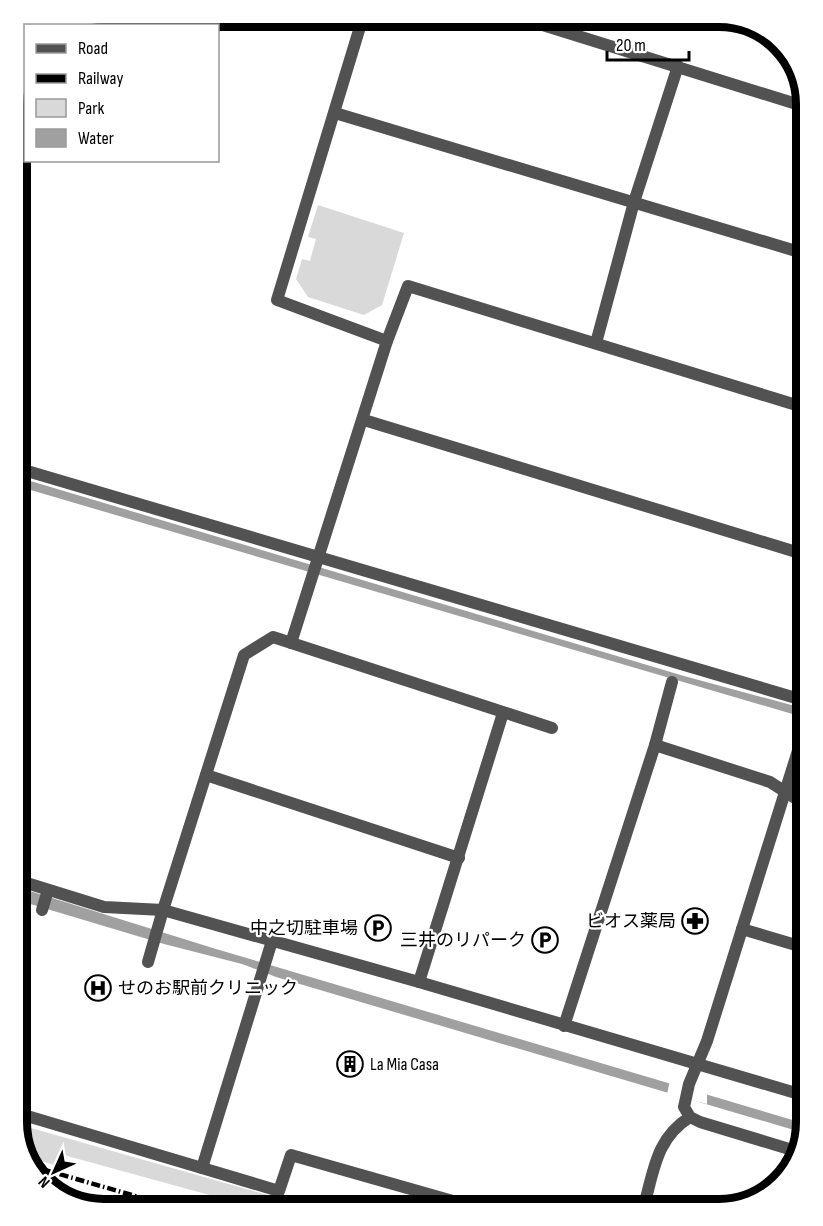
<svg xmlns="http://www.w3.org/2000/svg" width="823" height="1226" font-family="'Sofia Sans Condensed','Noto Sans JP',sans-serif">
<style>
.green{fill:#d9d9d9}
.water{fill:#a0a0a0}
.pier{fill:#fff}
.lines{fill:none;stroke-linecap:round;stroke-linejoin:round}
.lane{stroke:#525252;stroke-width:12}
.street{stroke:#525252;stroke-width:12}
.rail{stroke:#000;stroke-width:4.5;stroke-dasharray:9 3 1.5 3;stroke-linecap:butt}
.labels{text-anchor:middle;stroke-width:4.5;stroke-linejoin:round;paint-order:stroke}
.poi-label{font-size:18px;fill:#000;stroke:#fff;text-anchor:end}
.rim{fill:none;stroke:#000;stroke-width:8}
</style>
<rect width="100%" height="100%" fill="#fff"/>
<g class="green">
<polygon points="318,205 404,233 382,305 364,315 308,297 296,279 302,259 310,261 316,239 308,237"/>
<polygon points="17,1124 285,1200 283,1209 261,1209 60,1154 57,1166 25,1156"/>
</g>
<g class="water">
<polygon points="17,477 684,676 806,709 806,718 17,486"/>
<polygon points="17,887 216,949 806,1124 804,1133 276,977 242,964 164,944 17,900"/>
</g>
<polygon class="pier" points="670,1080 707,1092 707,1104 667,1094"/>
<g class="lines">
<g class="lane">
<polyline points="42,910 48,890"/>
<polyline points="148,962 163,910"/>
</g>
<g class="street">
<polyline points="363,17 277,300 387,341"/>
<polyline points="517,17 806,107"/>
<polyline points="335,113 806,254"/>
<polyline points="596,343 634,202 678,66"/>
<polyline points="364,420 806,555"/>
<polyline points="17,468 806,701"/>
<polyline points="291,643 387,341 408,286 806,408"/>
<polyline points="655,745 770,782 795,798 806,801"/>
<polyline points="206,775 459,858"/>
<polyline points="17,880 104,907 163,910 419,982 806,1096"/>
<polyline points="163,910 244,655 273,637 552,728"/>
<polyline points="742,929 806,948"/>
<polyline points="419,982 503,713"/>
<polyline points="564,1026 655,745 672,682"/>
<polyline points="17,1113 202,1168 272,941"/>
<polyline points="799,1152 700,1122 690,1117 684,1107 689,1084 707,1041 806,725"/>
<polyline points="202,1168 279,1191 291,1155 481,1209"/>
<path d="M643 1209C654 1172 655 1139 690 1117"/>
</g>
<g class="rail">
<polyline points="28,1165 180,1209"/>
<polyline points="53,1191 116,1209"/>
</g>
</g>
<defs>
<g id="pharmacy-ring" transform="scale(1.35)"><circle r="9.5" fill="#fff" stroke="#000" stroke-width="1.5"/><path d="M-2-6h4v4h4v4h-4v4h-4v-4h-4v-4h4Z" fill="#000"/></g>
<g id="parking-ring" transform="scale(1.35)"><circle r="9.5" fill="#fff" stroke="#000" stroke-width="1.5"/><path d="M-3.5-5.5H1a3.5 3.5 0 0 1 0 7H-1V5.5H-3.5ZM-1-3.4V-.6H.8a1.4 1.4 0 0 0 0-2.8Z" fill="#000"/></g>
<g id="hospital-ring" transform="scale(1.35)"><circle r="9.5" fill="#fff" stroke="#000" stroke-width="1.5"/><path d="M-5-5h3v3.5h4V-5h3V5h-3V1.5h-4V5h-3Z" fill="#000"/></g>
<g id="building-ring" transform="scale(1.35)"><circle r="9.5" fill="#fff" stroke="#000" stroke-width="1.5"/><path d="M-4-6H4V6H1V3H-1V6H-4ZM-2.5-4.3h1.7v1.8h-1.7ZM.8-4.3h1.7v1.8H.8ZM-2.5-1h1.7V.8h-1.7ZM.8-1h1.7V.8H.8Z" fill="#000"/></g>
</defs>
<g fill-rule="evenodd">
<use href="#pharmacy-ring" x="695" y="921"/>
<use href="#parking-ring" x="378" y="928"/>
<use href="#parking-ring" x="545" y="940"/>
<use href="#hospital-ring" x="98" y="988"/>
<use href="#building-ring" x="350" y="1064"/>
</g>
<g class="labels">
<g class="poi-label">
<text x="676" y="927">ビオス薬局</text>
<text x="358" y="934">中之切駐車場</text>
<text x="526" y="946">三井のリパーク</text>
<text x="118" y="994" text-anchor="start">せのお駅前クリニック</text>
<text x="370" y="1070" text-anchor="start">La Mia Casa</text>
</g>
</g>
<path d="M0 0H823V1226H0ZM104 27H719A77 77 0 0 1 796 104V1122A77 77 0 0 1 719 1199H104A77 77 0 0 1 27 1122V104A77 77 0 0 1 104 27Z" fill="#fff" fill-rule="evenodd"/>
<path class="rim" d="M104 27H719A77 77 0 0 1 796 104V1122A77 77 0 0 1 719 1199H104A77 77 0 0 1 27 1122V104A77 77 0 0 1 104 27Z"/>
<rect x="24" y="24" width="195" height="138" fill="#ffffff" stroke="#999999" stroke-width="1.5"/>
<rect x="36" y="44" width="30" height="9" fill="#525252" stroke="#999999" stroke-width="1.5"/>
<text x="78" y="54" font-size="18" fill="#000000">Road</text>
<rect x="36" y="74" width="30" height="9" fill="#000000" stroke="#999999" stroke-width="1.5"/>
<text x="78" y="84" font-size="18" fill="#000000">Railway</text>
<rect x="36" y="99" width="30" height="18" fill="#d9d9d9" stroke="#999999" stroke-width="1.5"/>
<text x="78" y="114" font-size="18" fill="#000000">Park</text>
<rect x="36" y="129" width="30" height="18" fill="#a0a0a0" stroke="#999999" stroke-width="1.5"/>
<text x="78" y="144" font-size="18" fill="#000000">Water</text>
<g transform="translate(54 1172) rotate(225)" stroke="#ffffff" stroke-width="4.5" paint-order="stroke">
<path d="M0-4.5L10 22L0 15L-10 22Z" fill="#000000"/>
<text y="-9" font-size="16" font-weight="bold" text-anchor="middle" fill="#000000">N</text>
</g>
<path d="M607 51v9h82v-9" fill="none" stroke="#000000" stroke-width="3"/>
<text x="616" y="51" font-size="18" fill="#000000" stroke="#ffffff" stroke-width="4.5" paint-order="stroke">20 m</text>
</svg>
